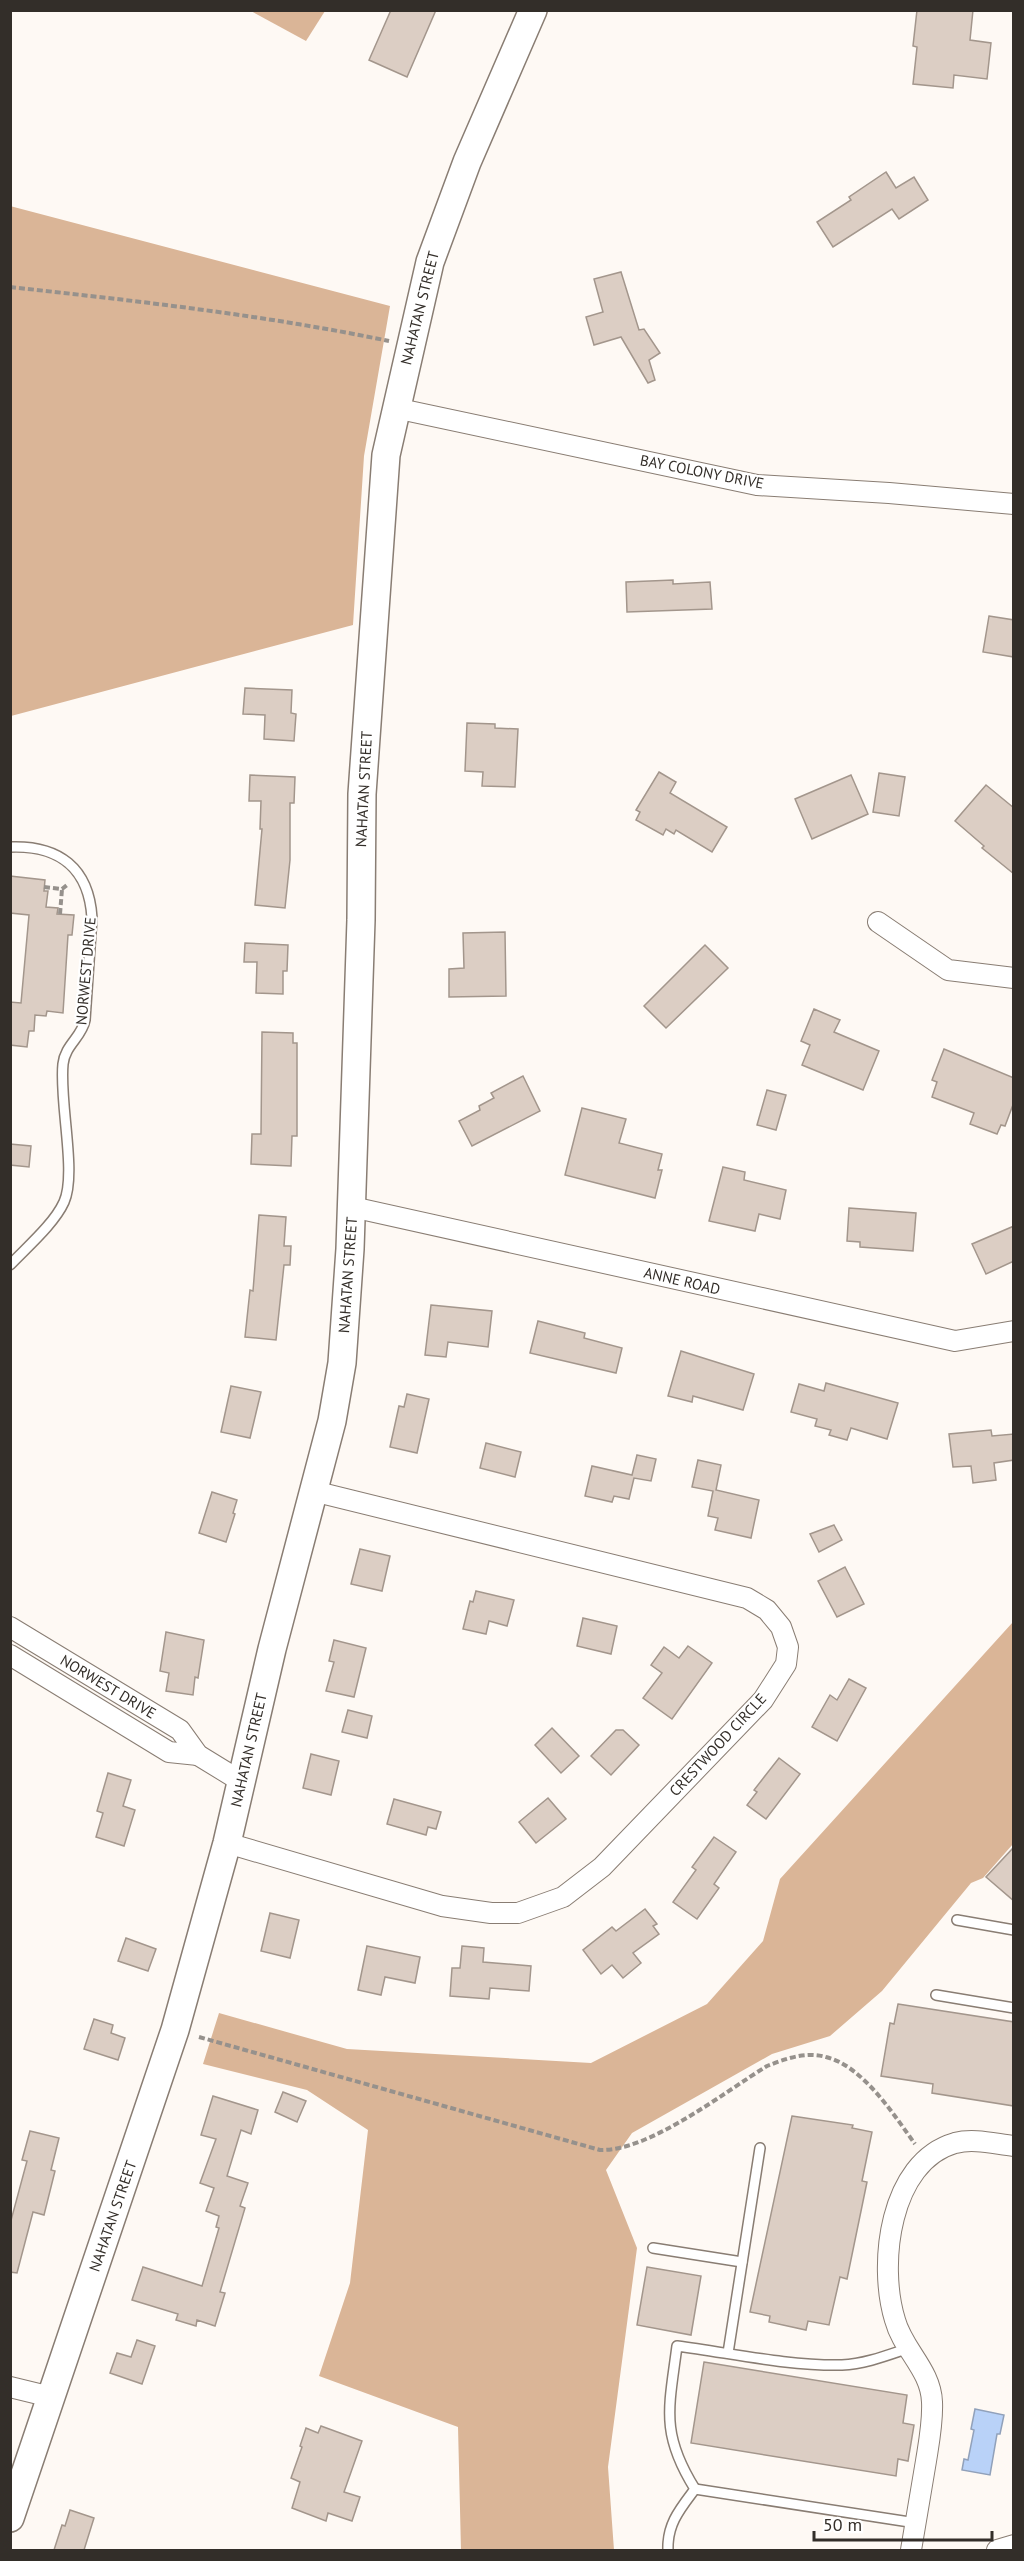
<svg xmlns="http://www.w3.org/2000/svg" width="1024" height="2561" font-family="'PT Sans',sans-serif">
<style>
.forest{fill:#dab597}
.water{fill:#b9d2f8;stroke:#91a1ba;stroke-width:1.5}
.building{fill:#dccec4;stroke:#a3968c;stroke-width:1.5}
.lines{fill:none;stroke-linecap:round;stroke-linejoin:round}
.service-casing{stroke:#897d73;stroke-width:12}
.minor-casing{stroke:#897d73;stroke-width:22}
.secondary-casing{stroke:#897d73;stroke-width:30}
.path{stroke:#96918c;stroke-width:4;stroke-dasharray:6 3;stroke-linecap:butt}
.service{stroke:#fff;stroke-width:9}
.minor{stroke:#fff;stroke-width:20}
.secondary{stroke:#fff;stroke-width:27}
.labels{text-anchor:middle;stroke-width:4.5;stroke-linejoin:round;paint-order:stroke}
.street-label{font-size:15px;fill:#332e29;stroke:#fff}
</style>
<rect width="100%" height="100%" fill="#fef9f4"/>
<g class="forest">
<polygon points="251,11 325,11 306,41"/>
<polygon points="10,206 390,306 364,456 353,625 11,716"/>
<polygon points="1013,1622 1013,1844 983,1878 971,1883 882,1991 830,2036 772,2054 632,2133 606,2170 637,2248 608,2467 614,2550 461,2550 458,2427 319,2376 350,2283 368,2130 307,2090 203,2064 219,2013 347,2049 591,2063 707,2004 763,1941 780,1879"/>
</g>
<polygon class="water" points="975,2409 1004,2415 1000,2434 997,2434 990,2475 962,2470 964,2459 968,2460 974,2430 971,2429"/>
<g class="building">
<polygon points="391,10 436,10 407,77 369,60"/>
<polygon points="917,10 973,10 970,40 991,43 987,79 954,75 953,88 913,84 917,47 913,46"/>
<polygon points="886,172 896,188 914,177 928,200 899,219 892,209 833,247 817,222 851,200 849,197"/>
<polygon points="621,272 639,330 644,329 660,353 649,360 655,380 648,383 621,337 594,345 586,317 603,312 594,279"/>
<polygon points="673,580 673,584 710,582 712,609 627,612 626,582"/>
<polygon points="989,616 1014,620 1014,657 983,652"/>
<polygon points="245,688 292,690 291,713 296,714 294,741 264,739 265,715 243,714"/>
<polygon points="467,723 495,724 495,728 518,729 515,787 482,786 483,772 465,771"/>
<polygon points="659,772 676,782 670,793 727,827 712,852 676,830 674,834 666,829 663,835 636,820 640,812 636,810"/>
<polygon points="879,773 905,777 899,816 873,812"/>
<polygon points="250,775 295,777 294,803 290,803 290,860 285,908 255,905 262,829 260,829 261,801 249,801"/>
<polygon points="851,775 868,814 812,839 795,799"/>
<polygon points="986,785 1014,808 1014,874 982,848 984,846 955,821"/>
<polygon points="10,876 45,880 44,891 48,891 46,907 58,908 57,914 74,915 72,935 68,935 63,1013 47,1011 46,1016 35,1015 34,1031 29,1031 27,1047 10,1045 10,1002 21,1003 29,915 10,913"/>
<polygon points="505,932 506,996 449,997 449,969 464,968 463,933"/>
<polygon points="245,943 288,945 287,971 283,971 283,994 256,993 257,962 244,962"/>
<polygon points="705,945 728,968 666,1028 644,1006"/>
<polygon points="814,1009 840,1020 834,1032 879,1051 863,1090 802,1065 810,1045 801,1041"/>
<polygon points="262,1032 293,1033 293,1043 297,1043 297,1136 292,1136 291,1166 251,1164 252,1134 261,1134"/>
<polygon points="944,1049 1014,1078 1014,1102 1005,1126 1001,1125 997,1134 970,1124 974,1113 932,1097 937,1082 932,1080"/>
<polygon points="523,1076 540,1111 472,1146 459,1121 480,1110 479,1106 494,1098 491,1093"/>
<polygon points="767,1090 786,1095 776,1130 757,1125"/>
<polygon points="582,1108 626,1119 619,1143 662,1154 658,1170 662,1170 655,1198 565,1175"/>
<polygon points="10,1144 31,1146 29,1167 10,1165"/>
<polygon points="723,1167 745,1172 744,1180 786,1190 780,1219 759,1214 755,1231 709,1221"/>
<polygon points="849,1208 916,1213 913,1251 860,1247 860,1242 847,1241"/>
<polygon points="259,1215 286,1217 284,1246 291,1246 290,1265 284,1265 276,1340 245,1337 250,1290 253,1291"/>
<polygon points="1014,1226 1014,1261 986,1274 972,1244"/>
<polygon points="431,1305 492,1311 488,1347 448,1342 446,1357 425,1355"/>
<polygon points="538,1321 585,1333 584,1338 622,1348 616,1373 530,1353"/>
<polygon points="681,1351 754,1374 743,1410 693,1396 692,1402 668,1396"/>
<polygon points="826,1383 898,1403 887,1439 851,1428 847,1440 829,1435 831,1430 815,1426 817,1419 791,1412 799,1384 824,1391"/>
<polygon points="231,1386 261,1392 250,1438 221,1432"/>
<polygon points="407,1394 429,1399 417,1453 390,1447 399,1406 404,1407"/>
<polygon points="991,1430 992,1436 1014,1434 1014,1460 994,1463 996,1480 973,1483 971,1466 953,1467 949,1434"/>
<polygon points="486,1443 521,1452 515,1477 480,1468"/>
<polygon points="637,1455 656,1459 651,1481 634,1478 629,1499 614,1496 612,1502 585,1496 592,1466 632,1475"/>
<polygon points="698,1460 721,1465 716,1490 759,1500 751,1538 715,1530 718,1518 708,1516 713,1491 692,1487"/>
<polygon points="212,1492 237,1500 233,1513 235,1514 226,1542 199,1533"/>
<polygon points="834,1525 842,1540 819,1552 810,1534"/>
<polygon points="360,1549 390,1556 382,1591 351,1584"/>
<polygon points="845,1567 864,1604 837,1617 818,1581"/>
<polygon points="476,1591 514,1600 507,1626 489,1621 486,1634 463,1629 470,1601 473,1602"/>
<polygon points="583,1618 617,1626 611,1654 577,1646"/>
<polygon points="166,1632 204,1640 198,1678 195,1677 193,1695 166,1691 169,1673 160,1671"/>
<polygon points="334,1640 366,1648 354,1697 326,1691 334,1662 329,1661"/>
<polygon points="688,1646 712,1663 672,1719 643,1698 662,1673 651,1665 664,1647 679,1658"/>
<polygon points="849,1679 866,1688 837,1741 812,1727 830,1695 837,1700"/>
<polygon points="348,1710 372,1716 367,1738 342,1732"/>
<polygon points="552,1728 579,1756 561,1773 535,1745"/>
<polygon points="616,1730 623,1730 639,1745 611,1775 591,1756"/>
<polygon points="311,1754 339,1761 331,1795 303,1788"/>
<polygon points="779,1758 800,1774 766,1819 747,1805 757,1792 754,1790"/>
<polygon points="108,1773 131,1780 123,1806 135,1810 124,1846 96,1837 103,1813 97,1811"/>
<polygon points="548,1798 566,1819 536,1843 519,1822"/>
<polygon points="394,1799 441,1812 436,1829 428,1827 426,1835 387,1824"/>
<polygon points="714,1837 736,1852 714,1884 719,1888 697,1919 673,1902 696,1870 692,1867"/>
<polygon points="1014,1847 1014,1901 986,1877"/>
<polygon points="645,1909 657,1924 653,1926 659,1934 633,1953 641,1963 623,1978 612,1965 601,1974 583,1950 612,1927 616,1931"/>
<polygon points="270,1913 299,1920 290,1958 261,1951"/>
<polygon points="126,1938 156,1949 148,1971 118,1961"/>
<polygon points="367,1946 420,1957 415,1983 385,1977 381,1995 358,1990"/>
<polygon points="462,1946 484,1948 483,1962 531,1966 529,1991 490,1988 489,1999 450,1996 452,1968 460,1968"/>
<polygon points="898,2004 1014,2022 1014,2106 932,2093 933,2084 881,2076 890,2023 894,2024"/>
<polygon points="94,2019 113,2025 111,2033 125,2038 118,2060 84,2049"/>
<polygon points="283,2092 306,2101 297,2122 275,2112"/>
<polygon points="213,2096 258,2110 251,2134 241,2130 227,2176 248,2183 240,2206 245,2208 220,2292 225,2293 215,2326 197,2320 196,2326 176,2320 178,2314 132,2300 143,2267 202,2286 219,2228 216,2227 219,2216 206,2211 214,2188 200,2183 216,2139 201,2135"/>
<polygon points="792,2116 853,2125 852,2128 872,2132 862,2181 867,2182 847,2279 840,2277 829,2325 808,2321 806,2330 769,2322 770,2316 750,2312"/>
<polygon points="30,2131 59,2138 51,2170 55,2171 44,2215 33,2212 17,2273 10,2272 10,2224 27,2161 22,2160"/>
<polygon points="647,2267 701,2276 691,2335 637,2325"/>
<polygon points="137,2340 155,2346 142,2384 110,2373 117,2353 131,2357"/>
<polygon points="704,2362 907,2395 903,2423 914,2425 908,2461 898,2459 896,2476 691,2443"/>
<polygon points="321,2426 362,2441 344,2492 360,2497 352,2521 328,2513 326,2521 292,2508 300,2482 291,2478 302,2447 300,2446 306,2428 318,2433"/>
<polygon points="70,2510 94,2518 84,2550 54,2550 62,2525 65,2526"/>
</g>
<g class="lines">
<g class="service-casing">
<g id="service">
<path d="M10 847C59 845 89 868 92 918L85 1020C82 1037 65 1045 63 1064 59 1102 77 1173 64 1202 54 1224 27 1247 10 1265"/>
<polyline points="957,1920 1014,1930"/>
<polyline points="936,1995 1014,2008"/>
<polyline points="653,2248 742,2262"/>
<polyline points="728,2353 760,2148"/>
<polyline points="695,2489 916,2523"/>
<path d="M668 2550C667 2524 680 2509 695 2489 660 2433 669 2408 677 2346 731 2353 787 2366 842 2365 865 2364 888 2355 909 2348"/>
</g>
</g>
<g class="minor-casing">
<g id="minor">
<polyline points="395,408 757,485 889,493 1014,504"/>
<polyline points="878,922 948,970 1014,978"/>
<polyline points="352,1207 955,1341 1014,1331"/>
<polyline points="10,1627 180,1730 198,1755 242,1782"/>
<polyline points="10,1655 169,1752 198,1755"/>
<polyline points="227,1843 442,1906 491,1913 518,1913 563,1897 602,1867 763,1700 786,1664 788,1647 781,1627 767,1610 747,1598 313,1491"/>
<polyline points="10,2387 51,2397"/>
<path d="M911 2550C916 2521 921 2491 926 2461 929 2442 933 2422 932 2402 931 2370 903 2350 895 2320 878 2265 889 2162 955 2143 974 2138 995 2144 1014 2146"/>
<polyline points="997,2550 1014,2545"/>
</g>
</g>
<g class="secondary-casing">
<polyline id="secondary" points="10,2518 175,2030 227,1843 272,1649 332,1421 342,1363 350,1249 361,920 362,794 386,455 430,262 467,162 533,10"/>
</g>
<g class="path">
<path d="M10 287C137 301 264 315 389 341"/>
<polyline points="44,887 62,889 67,885"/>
<polyline points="60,914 62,889"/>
<path d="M199 2037 600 2150C650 2151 723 2093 767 2066 785 2059 806 2051 826 2057 863 2066 894 2115 915 2144"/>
</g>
<use href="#service" class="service"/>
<use href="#minor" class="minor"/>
<use href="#secondary" class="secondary"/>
</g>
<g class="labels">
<g class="street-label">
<text transform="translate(420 308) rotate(-76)" y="5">NAHATAN STREET</text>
<text transform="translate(702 472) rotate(11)" y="5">BAY COLONY DRIVE</text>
<text transform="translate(364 789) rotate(-87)" y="5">NAHATAN STREET</text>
<text transform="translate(86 971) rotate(-85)" y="5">NORWEST DRIVE</text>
<text transform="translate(348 1275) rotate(-86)" y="5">NAHATAN STREET</text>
<text transform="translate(682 1281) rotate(13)" y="5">ANNE ROAD</text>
<text transform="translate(108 1687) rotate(31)" y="5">NORWEST DRIVE</text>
<text transform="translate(718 1745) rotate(-47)" y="5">CRESTWOOD CIRCLE</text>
<text transform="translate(249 1750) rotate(-77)" y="5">NAHATAN STREET</text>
<text transform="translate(113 2216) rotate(-71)" y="5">NAHATAN STREET</text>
</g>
</g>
<rect width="1024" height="2561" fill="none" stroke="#332e29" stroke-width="24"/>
<path d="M814 2531v9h178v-9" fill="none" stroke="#332e29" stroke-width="3"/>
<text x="823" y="2531" font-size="18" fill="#332e29" stroke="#ffffff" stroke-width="4.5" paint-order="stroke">50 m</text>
</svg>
